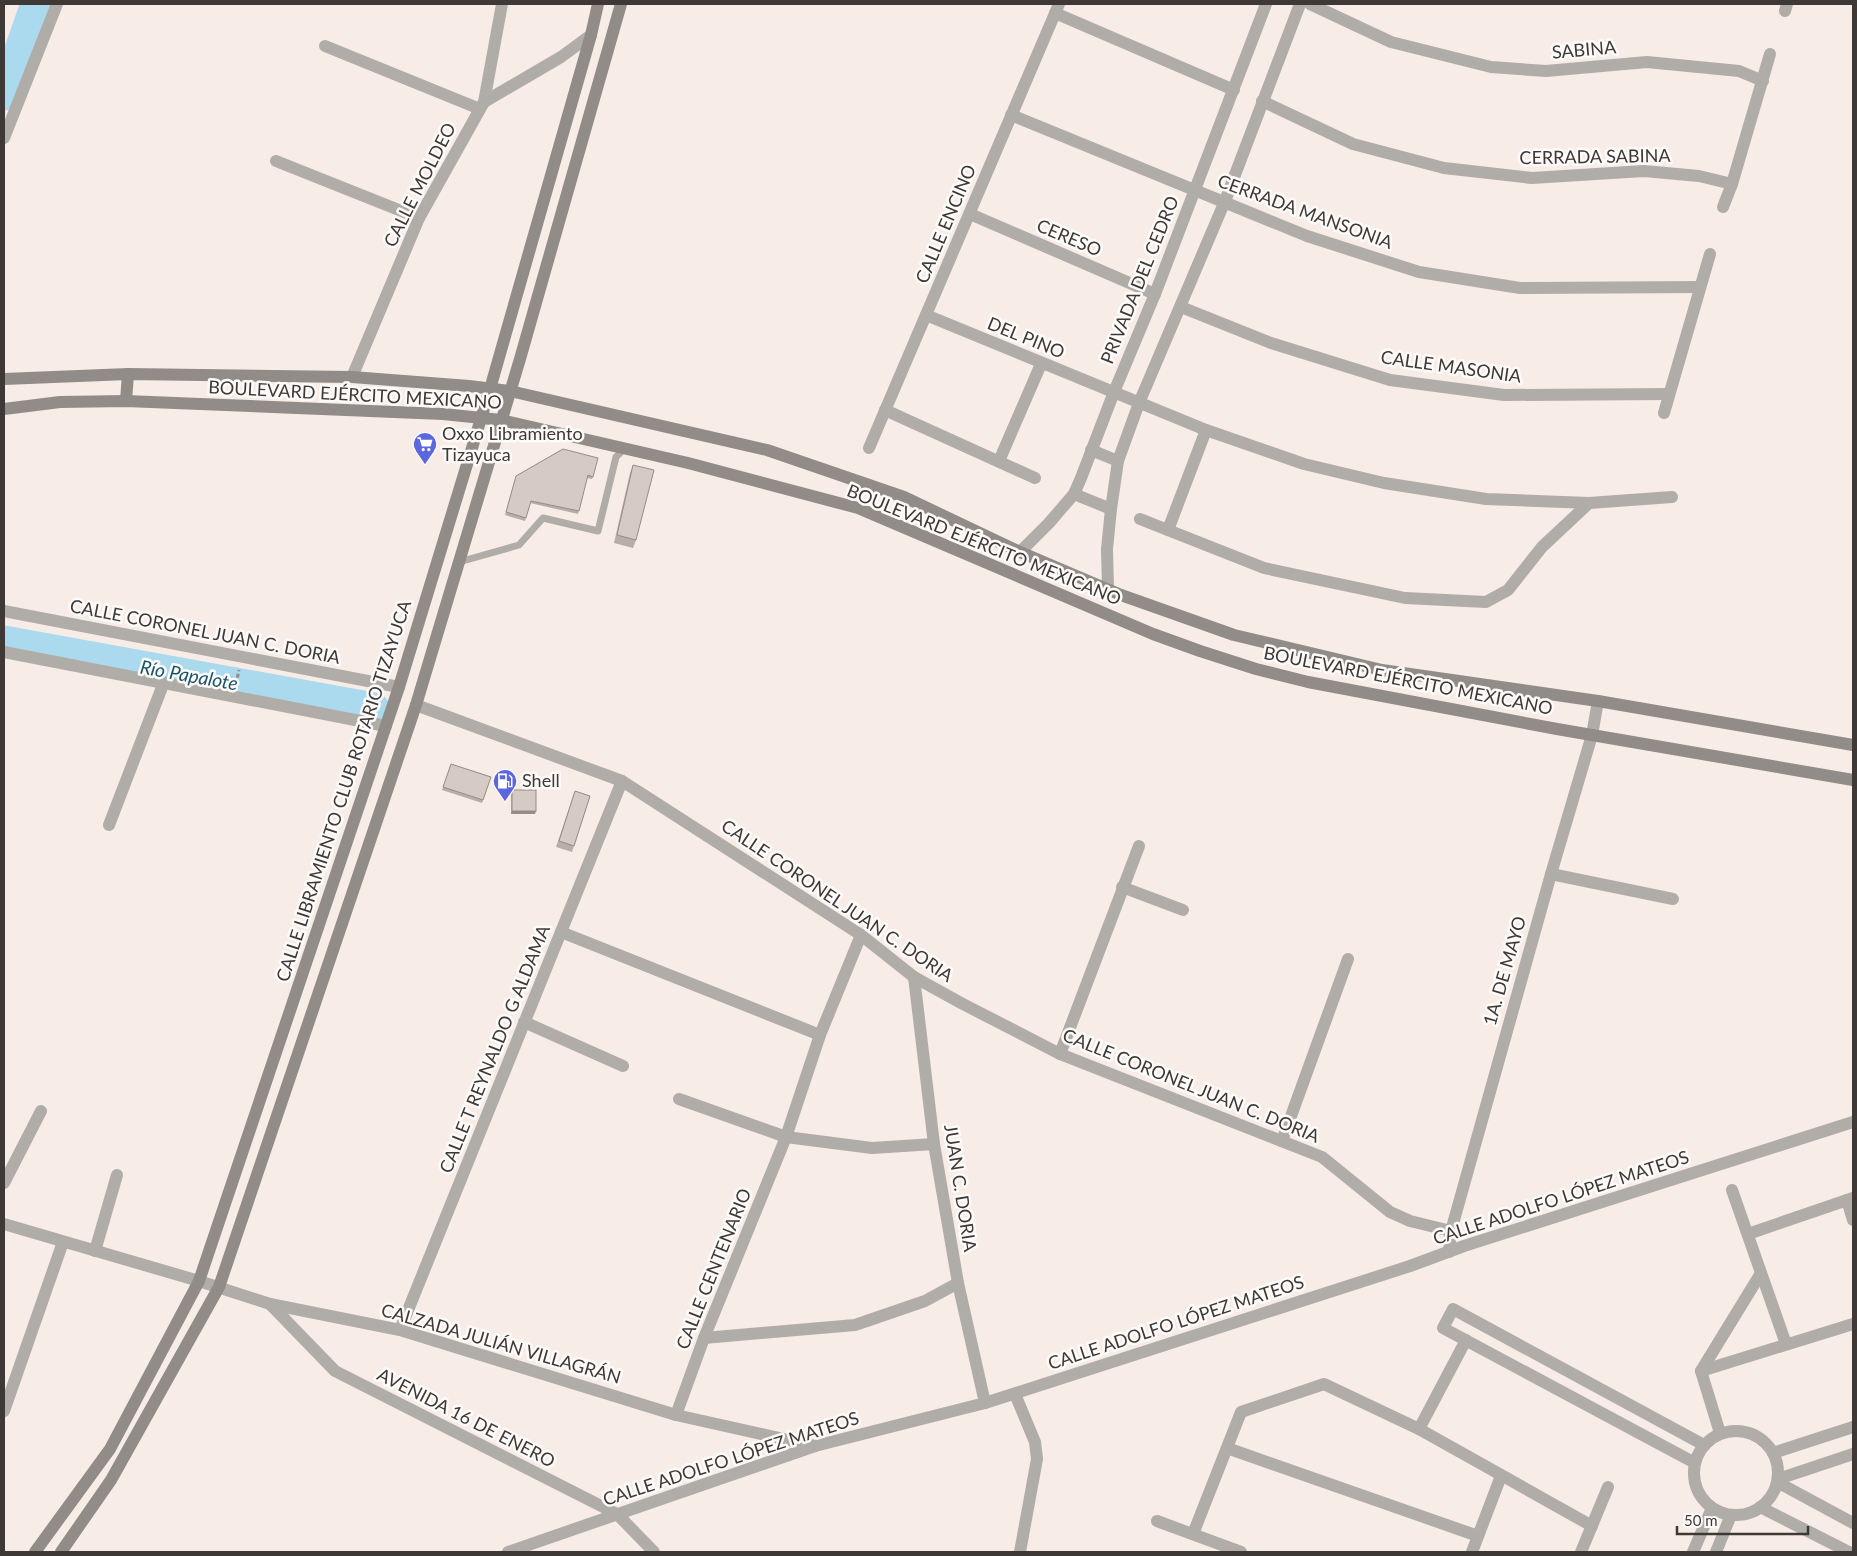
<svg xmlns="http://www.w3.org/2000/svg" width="1857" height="1556" font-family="Lato,sans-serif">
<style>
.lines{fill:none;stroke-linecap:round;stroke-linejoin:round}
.river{stroke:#abd9ed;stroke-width:31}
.path{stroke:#948c88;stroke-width:3;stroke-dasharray:4 2.5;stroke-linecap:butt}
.service{stroke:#b0aca8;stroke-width:7}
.minor{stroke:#b0aca8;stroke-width:12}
.secondary{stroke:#918c87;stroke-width:12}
.wall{fill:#b7aea9}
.shaded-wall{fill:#958d89}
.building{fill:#d5cac4;stroke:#958d89}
.labels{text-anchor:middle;stroke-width:5;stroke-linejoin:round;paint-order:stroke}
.street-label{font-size:18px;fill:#3e3937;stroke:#fdfbfa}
.poi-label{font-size:18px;fill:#3e3937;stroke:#fdfbfa;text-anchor:start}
.water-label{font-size:19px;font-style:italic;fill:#195469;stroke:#fdfbfa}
</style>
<rect width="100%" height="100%" fill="#f7ece6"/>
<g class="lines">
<g class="river">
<polyline points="4,95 36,4"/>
<polyline points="4,641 374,708"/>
</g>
<polyline class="path" points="236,684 239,670"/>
<polyline class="service" points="459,562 519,545 543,518 598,531 616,457 625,448"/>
<g class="minor">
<polyline points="1310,4 1391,42 1491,67 1546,71 1647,62 1739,71 1763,81"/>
<polyline points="1785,11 1787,4"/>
<polyline points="1055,13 1234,90"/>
<polyline points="325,46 480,109"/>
<polyline points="1262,101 1353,144 1444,168 1532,178 1644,171 1699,176 1732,184"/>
<polyline points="484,102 561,57 591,35"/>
<polyline points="1011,115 1307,236 1419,272 1520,288 1700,287"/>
<polyline points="4,138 57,4"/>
<polyline points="276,161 419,218"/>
<polyline points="1723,207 1732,184 1770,54"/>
<polyline points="970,214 1155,294"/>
<polyline points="1181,307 1271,343 1390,380 1504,395 1669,394"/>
<polyline points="926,315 1206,430 1304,464 1384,483 1486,499 1589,503 1672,497"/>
<polyline points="352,377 419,218 484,102 502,4"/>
<polyline points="885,410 1035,478"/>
<polyline points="1664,413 1710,254"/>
<polyline points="869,448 1059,4"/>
<polyline points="1091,450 1118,461"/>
<polyline points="999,461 1041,364"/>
<polyline points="1074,494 1111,509"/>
<polyline points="1140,519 1264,568 1405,598 1486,602 1508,590 1542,547 1589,503"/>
<polyline points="1168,530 1206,430"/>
<polyline points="1020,552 1049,523 1074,494 1081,478 1114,392 1155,294 1266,4"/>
<polyline points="1108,589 1107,549 1111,509 1118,461 1139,403 1225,201 1300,4"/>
<polyline points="4,611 399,687"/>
<polyline points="4,652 386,726"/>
<polyline points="416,705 622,781 861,935 914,977 961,1003 1060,1054 1322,1157 1390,1212 1410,1221 1451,1231"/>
<polyline points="109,825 164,682"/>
<polyline points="1551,874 1673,899"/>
<polyline points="1122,887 1183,910"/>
<polyline points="561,932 820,1035"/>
<polyline points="914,977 934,1144 958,1283 985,1403"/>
<polyline points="524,1022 623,1066"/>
<polyline points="1060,1054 1139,846"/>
<polyline points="679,1099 786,1137 872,1148 934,1144"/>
<polyline points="1282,1141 1348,959"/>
<polyline points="4,1183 41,1111"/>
<polyline points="1732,1190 1786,1344"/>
<polyline points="1847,1200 1853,1220"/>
<polyline points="4,1224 199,1281 270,1304 400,1330 676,1415 815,1446"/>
<polyline points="1748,1234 1853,1198"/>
<polyline points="95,1251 117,1175"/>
<polyline points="1449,1252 1451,1231 1551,874 1592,735 1598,701"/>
<polyline points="270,1304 335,1371 617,1514 654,1552"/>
<polyline points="400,1330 622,781"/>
<polyline points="704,1338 855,1325 925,1301 958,1283"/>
<polyline points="1701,1371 1853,1324"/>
<polyline points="1015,1394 1035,1442 1037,1459 1020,1552"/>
<polyline points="4,1411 63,1242"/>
<polyline points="676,1415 704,1338 786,1137 820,1035 861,935"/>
<polyline points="1419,1429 1466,1340"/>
<circle cx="1736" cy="1473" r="42"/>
<polyline points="1720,1433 1701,1371 1761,1273"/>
<polyline points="1227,1448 1478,1536"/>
<polyline points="1773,1453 1853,1427"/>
<polyline points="1695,1463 1443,1328 1453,1309 1704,1445"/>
<polyline points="1778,1479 1853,1454"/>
<polyline points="1777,1482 1853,1523"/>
<polyline points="1760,1507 1849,1552"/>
<polyline points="1157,1521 1241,1552"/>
<polyline points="1193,1534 1241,1412 1324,1384 1419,1429 1592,1526"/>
<polyline points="508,1552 815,1446 985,1403 1410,1266 1464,1246 1853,1122"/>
<polyline points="1472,1552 1501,1476"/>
<polyline points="1581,1552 1608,1487"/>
<polyline points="1693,1552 1712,1508"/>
<polyline points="1716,1552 1731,1515"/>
</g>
<g class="secondary">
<polyline points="4,379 128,374 352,377 469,386 510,391 767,450 904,497 1020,552 1121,595 1234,635 1382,670 1598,701 1853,745"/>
<polyline points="126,401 128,374"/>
<polyline points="4,409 60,402 126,401 443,414 501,420 688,463 858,508 1153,634 1200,651 1256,669 1308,682 1557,729 1853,780"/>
<polyline points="35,1552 110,1449 199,1281 399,687 490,389 591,35 598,4"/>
<polyline points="61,1552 111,1480 219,1287 416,705 520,359 621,4"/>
</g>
</g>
<g class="wall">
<polygon points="563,449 593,477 592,479 587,478 578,514 530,503 525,521 505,515 516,476"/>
<polygon points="633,465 636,540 633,548 614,543 630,473"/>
<polygon points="451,764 491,777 482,803 442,790"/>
<polygon points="512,790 535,814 511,814 511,792"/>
<polygon points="575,791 590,796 572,852 556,847"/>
</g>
<polygon class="shaded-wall" points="512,811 536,811 535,814 511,814"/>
<g class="building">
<polygon points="563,449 598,458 593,477 588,475 579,511 531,501 526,518 506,512 516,476"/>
<polygon points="633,465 654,470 636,540 617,535"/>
<polygon points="451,764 491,777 483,800 443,787"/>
<rect x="512" y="790" width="24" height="21"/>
<polygon points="575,791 590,796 574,846 559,841"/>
</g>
<defs>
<g id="supermarket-pin" transform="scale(1.25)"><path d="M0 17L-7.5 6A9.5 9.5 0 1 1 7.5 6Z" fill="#5a67de" stroke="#fdfbfa"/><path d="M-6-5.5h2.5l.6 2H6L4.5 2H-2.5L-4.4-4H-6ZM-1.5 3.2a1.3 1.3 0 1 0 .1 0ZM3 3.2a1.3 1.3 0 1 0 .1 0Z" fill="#fff"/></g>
<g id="fuel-pin" transform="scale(1.25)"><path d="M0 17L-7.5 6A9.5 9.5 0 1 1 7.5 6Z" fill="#5a67de" stroke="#fdfbfa"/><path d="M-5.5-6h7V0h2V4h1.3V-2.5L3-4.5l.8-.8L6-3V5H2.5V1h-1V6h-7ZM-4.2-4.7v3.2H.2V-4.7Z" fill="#fff"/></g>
</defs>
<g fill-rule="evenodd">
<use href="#supermarket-pin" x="425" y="444"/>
<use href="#fuel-pin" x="505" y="781"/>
</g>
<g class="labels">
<g class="street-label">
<text transform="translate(1584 50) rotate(-5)" y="6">SABINA</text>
<text transform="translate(1595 157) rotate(-1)" y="6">CERRADA SABINA</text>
<text transform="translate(420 185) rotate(-63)" y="6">CALLE MOLDEO</text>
<text transform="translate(1305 212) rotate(20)" y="6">CERRADA MANSONIA</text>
<text transform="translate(946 224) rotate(-67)" y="6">CALLE ENCINO</text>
<text transform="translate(1069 238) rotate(23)" y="6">CERESO</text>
<text transform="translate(1140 280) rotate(-68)" y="6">PRIVADA DEL CEDRO</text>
<text transform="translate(1026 338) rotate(22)" y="6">DEL PINO</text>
<text transform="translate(1451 367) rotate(8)" y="6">CALLE MASONIA</text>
<text transform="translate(355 395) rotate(3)" y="6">BOULEVARD EJÉRCITO MEXICANO</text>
<text transform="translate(984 545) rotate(22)" y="6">BOULEVARD EJÉRCITO MEXICANO</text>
<text transform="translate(205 632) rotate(11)" y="6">CALLE CORONEL JUAN C. DORIA</text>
<text transform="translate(1408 681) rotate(11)" y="6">BOULEVARD EJÉRCITO MEXICANO</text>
<text transform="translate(344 791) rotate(-72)" y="6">CALLE LIBRAMIENTO CLUB ROTARIO TIZAYUCA</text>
<text transform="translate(837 901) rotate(34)" y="6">CALLE CORONEL JUAN C. DORIA</text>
<text transform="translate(1505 971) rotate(-74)" y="6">1A. DE MAYO</text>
<text transform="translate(495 1049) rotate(-68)" y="6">CALLE T REYNALDO G ALDAMA</text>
<text transform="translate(1191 1086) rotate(22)" y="6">CALLE CORONEL JUAN C. DORIA</text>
<text transform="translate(960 1188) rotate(81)" y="6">JUAN C. DORIA</text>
<text transform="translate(1561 1198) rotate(-18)" y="6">CALLE ADOLFO LÓPEZ MATEOS</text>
<text transform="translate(714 1269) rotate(-68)" y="6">CALLE CENTENARIO</text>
<text transform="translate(1176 1323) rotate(-18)" y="6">CALLE ADOLFO LÓPEZ MATEOS</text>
<text transform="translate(501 1344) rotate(16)" y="6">CALZADA JULIÁN VILLAGRÁN</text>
<text transform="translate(466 1418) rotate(27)" y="6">AVENIDA 16 DE ENERO</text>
<text transform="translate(731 1459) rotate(-18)" y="6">CALLE ADOLFO LÓPEZ MATEOS</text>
</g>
<g class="poi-label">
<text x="442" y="440">Oxxo Libramiento<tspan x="442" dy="21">Tizayuca</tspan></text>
<text x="522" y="787">Shell</text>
</g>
<g class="water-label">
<text transform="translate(189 675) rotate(10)" y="7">Río Papalote</text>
</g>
</g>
<rect width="1857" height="1556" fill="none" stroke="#3e3937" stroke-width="10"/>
<path d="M1677 1526v8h131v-8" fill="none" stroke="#3e3937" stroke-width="2.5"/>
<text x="1684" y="1526" font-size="15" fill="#3e3937" stroke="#fdfbfa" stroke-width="4" paint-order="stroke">50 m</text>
</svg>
